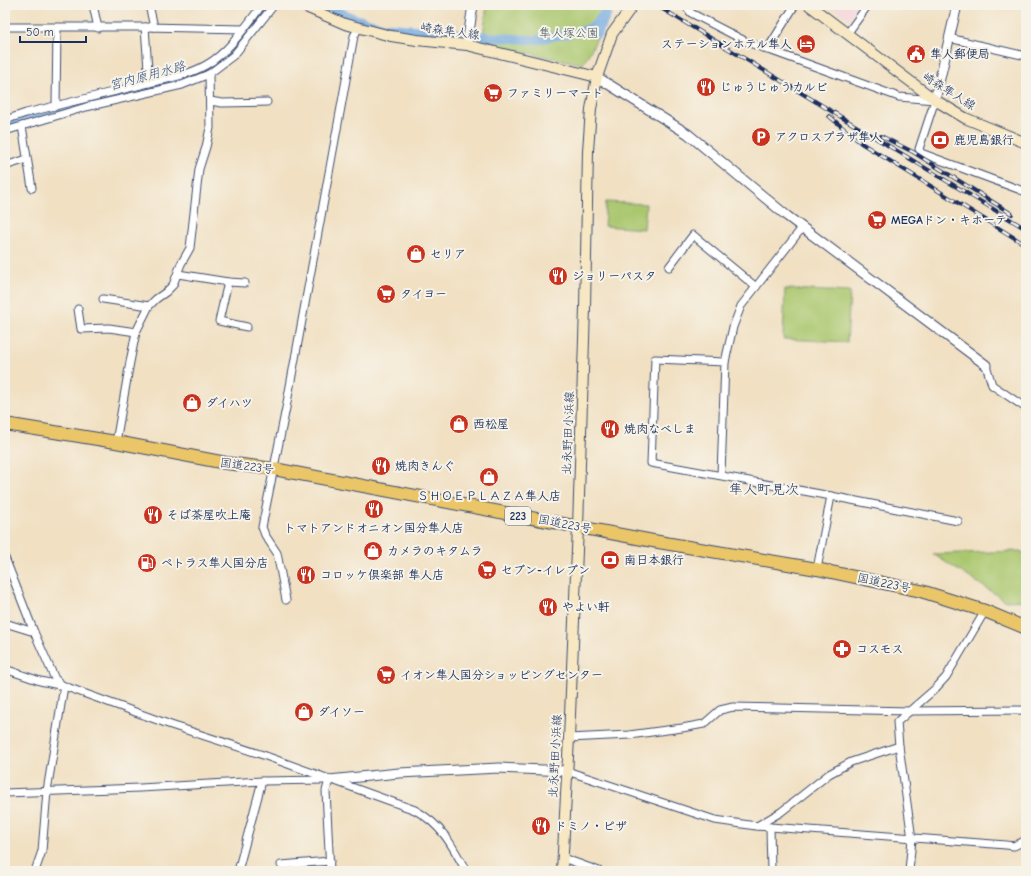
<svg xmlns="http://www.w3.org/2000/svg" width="1031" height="876" font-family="'Comic Neue','Klee One',sans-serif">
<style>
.built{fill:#f5cfda}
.green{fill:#aac76e;stroke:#627b66}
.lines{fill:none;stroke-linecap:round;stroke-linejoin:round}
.canal{stroke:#70a7df;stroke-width:9}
.minor-casing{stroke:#3b4a6d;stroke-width:9}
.tertiary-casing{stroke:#3b4a6d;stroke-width:11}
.secondary-casing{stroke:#3b4a6d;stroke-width:12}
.trunk-casing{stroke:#3b4a6d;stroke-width:14}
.minor{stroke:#fff;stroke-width:7}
.tertiary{stroke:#fff;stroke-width:9}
.secondary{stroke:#f7e8c3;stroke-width:10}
.trunk{stroke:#ebc669;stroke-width:12}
.rail-casing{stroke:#1b2f5e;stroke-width:4}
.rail{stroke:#f7f3e8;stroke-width:2.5;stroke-dasharray:8;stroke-linecap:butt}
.labels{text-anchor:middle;stroke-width:4;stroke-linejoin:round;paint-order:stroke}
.shield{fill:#f7f3e8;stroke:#5d6a87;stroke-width:1}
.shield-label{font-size:11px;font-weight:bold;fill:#1b2f5e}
.street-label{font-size:12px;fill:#1b2f5e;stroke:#f7f3e8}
.park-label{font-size:12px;fill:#3f5562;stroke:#f7f3e8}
.poi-label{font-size:12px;font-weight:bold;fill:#1b2f5e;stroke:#f7f3e8;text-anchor:start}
.water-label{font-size:13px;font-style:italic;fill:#355385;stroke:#f7f3e8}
.quarter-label{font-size:14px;fill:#1b2f5e;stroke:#f7f3e8}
</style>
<rect width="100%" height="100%" fill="#f7f3e8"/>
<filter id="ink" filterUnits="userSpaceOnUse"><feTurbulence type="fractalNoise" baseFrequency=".025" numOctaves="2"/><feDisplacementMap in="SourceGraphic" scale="8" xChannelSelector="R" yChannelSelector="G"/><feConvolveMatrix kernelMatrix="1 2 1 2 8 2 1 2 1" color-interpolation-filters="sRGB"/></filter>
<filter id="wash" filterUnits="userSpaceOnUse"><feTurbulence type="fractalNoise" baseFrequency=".012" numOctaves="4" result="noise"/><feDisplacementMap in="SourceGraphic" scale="16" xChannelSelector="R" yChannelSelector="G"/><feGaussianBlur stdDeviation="0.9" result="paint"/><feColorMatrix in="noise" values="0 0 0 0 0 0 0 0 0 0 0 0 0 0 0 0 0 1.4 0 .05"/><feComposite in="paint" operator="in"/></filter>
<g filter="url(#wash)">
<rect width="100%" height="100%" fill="#f1e0c2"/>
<polygon class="built" points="829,5 860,5 849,19"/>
<g class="green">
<path d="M487 5H614C603 24 595 45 583 64L482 44Z"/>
<polygon points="606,202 646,204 644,229 604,226"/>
<polygon points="785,289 850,292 847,342 783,339"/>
<polygon points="1020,551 1026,554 1026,600 1006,601 933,554"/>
</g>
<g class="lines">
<g class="canal">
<polyline points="323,5 353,18 383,27 457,33"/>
<polyline points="597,34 607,15"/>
<polyline points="481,36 535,40 586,30 594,26 611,5"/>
<path d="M142 91C161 86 193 80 210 69 233 53 251 28 268 5"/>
<polyline points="5,126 92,101 127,94"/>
</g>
</g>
</g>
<g filter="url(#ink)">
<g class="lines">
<g class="minor-casing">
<g id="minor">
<polyline points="93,5 98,28"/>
<polyline points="149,5 154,27"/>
<polyline points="685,5 691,13 747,42 899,97 935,100 919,149 921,153 1026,192"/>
<polyline points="5,27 145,27 244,29"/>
<polyline points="145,27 149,83"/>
<polyline points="847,34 868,5"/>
<polyline points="949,38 1026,56"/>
<polyline points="767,50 795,5"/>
<polyline points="210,101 222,103 267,102"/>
<polyline points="56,106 57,28"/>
<path d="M5 120 26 113C66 103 105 94 145 84 165 79 187 76 206 65 228 53 247 25 262 5"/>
<polyline points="22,126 32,188"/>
<polyline points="5,131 86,107 182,85 209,74 234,55 274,5"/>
<polyline points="5,166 27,159"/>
<polyline points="669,267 693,235 756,287"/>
<polyline points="178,274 228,282 219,321 247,327"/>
<polyline points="228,282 245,283"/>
<polyline points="103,299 149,306"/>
<polyline points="78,309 81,329 109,328 136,332"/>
<polyline points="725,362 733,327 741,306 802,228"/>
<polyline points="986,365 992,385 1026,408"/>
<polyline points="116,442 130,362 136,332 149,306 156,299 166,292 173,285 181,264 190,248 199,169 206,147 210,128 209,74"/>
<polyline points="721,475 725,362 655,359 651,463 831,496 817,569"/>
<polyline points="831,496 958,521"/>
<polyline points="5,558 34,632 55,679 62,685"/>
<polyline points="286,600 277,553 265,535 262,527 286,408 354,36 359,27"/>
<polyline points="5,623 34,632"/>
<path d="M5 669 40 681 64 686 171 725 263 755 415 810C442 825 452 845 466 871"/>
<polyline points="569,738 629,735 682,728 704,724 720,710 733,707 909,711 1026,710"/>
<polyline points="567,771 715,820 756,826 1006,845 1014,846 1026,840"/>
<polyline points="329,780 326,791 330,871"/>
<polyline points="5,793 140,788 262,781 325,780"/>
<polyline points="757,826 781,812 829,774 851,762 899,746"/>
<polyline points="770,827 771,871"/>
<polyline points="563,858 599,871"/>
<polyline points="281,865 330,861"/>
<polyline points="35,871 42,851 47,791 64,686"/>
<polyline points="238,871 262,781"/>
<polyline points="909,871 912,839 899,746 897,722 935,689 946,677 985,611"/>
</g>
</g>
<g class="tertiary-casing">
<g id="tertiary">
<polyline points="467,45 473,5"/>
<polyline points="597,77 688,134 787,216 986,365"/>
<polyline points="935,100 957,5"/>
<polyline points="329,780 399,773 499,768 567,771"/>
</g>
</g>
<g class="secondary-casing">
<g id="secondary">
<polyline points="301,5 345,24 391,36 417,40 467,45 597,77"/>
<polyline points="809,5 935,100 965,118 1026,143"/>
<polyline points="562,871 569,738 578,527 585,308 588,151 591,109 597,77 612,34 633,5"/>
</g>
</g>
<g class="trunk-casing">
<polyline id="trunk" points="5,424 116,442 226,463 274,469 653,541 817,569 921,591 985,611 1026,628"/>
</g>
<use href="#minor" class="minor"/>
<use href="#tertiary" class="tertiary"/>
<use href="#secondary" class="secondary"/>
<use href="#trunk" class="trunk"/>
<g class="rail-casing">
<g id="rail">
<polyline points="656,5 1026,229"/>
<polyline points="829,116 861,143 1026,245"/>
<polyline points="881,136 913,152 1012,214"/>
</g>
</g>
<use href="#rail" class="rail"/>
</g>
</g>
<defs>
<g id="hotel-disc" transform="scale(1)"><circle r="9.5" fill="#c8321e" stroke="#f7f3e8"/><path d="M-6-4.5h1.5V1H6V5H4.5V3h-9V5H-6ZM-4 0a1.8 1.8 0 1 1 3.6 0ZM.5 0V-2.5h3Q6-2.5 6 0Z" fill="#fff"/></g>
<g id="civic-disc" transform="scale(1)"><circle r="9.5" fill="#c8321e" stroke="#f7f3e8"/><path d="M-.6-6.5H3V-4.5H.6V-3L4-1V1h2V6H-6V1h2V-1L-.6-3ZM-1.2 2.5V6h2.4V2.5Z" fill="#fff"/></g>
<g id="restaurant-disc" transform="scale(1)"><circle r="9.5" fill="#c8321e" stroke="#f7f3e8"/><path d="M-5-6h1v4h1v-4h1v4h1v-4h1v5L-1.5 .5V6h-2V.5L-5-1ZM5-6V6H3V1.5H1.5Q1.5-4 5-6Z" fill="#fff"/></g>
<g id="supermarket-disc" transform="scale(1)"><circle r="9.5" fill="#c8321e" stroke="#f7f3e8"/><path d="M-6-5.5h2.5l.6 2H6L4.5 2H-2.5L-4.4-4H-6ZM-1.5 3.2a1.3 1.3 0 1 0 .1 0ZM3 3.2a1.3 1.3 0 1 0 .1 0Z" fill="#fff"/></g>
<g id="parking-disc" transform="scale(1)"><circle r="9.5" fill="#c8321e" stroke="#f7f3e8"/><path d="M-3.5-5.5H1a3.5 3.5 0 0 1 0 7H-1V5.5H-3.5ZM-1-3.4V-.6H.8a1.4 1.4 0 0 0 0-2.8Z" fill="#fff"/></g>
<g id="bank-disc" transform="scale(1)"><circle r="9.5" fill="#c8321e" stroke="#f7f3e8"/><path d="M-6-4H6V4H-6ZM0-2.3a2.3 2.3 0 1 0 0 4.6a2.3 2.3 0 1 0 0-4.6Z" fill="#fff"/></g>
<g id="shop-disc" transform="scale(1)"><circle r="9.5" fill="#c8321e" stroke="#f7f3e8"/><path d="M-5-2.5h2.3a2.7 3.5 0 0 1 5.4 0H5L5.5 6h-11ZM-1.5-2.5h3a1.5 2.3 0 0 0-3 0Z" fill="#fff"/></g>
<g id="fuel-disc" transform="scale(1)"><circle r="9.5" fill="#c8321e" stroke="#f7f3e8"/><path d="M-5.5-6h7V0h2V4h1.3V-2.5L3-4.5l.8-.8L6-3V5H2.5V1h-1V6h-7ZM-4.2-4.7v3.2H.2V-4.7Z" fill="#fff"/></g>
<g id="pharmacy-disc" transform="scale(1)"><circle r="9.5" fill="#c8321e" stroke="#f7f3e8"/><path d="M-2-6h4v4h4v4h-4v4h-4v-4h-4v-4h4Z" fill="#fff"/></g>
</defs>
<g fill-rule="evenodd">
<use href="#hotel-disc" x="806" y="44"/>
<use href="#civic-disc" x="916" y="54"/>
<use href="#restaurant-disc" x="706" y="87"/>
<use href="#supermarket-disc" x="493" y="93"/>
<use href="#parking-disc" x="761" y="137"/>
<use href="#bank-disc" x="940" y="140"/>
<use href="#supermarket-disc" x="877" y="220"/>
<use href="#shop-disc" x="416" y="254"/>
<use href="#restaurant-disc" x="558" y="276"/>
<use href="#supermarket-disc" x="386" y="294"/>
<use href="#shop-disc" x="192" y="403"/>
<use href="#shop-disc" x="459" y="424"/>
<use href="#restaurant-disc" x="610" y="429"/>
<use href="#restaurant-disc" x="381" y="466"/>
<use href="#shop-disc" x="489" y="477"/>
<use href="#restaurant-disc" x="374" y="509"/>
<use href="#restaurant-disc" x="153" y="515"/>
<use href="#shop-disc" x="373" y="551"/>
<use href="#bank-disc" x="610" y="560"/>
<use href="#fuel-disc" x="147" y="563"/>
<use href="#supermarket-disc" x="487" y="570"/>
<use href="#restaurant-disc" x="306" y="575"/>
<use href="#restaurant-disc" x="548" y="607"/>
<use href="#pharmacy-disc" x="842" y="649"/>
<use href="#supermarket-disc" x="386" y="675"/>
<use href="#shop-disc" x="304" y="712"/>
<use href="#restaurant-disc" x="541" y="826"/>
</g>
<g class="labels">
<rect class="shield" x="505" y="507" width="26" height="18" rx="3"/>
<g class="shield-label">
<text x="518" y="520">223</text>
</g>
<g class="street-label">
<text transform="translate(450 31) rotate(8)" y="4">崎森隼人線</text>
<text transform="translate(949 91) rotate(32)" y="4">崎森隼人線</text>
<text transform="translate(568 433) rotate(-88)" y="4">北永野田小浜線</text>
<text transform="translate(247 466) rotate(8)" y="4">国道223号</text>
<text transform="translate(565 524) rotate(11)" y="4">国道223号</text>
<text transform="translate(884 583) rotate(12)" y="4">国道223号</text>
<text transform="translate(555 756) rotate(-87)" y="4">北永野田小浜線</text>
</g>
<g class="park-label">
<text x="569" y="37">隼人塚公園</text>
</g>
<g class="poi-label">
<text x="792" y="48" text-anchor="end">ステーションホテル隼人</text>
<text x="930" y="58">隼人郵便局</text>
<text x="720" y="91">じゅうじゅうカルビ</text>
<text x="507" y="97">ファミリーマート</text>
<text x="775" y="141">アクロスプラザ隼人</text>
<text x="954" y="144">鹿児島銀行</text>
<text x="891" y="224">MEGAドン・キホーテ</text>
<text x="430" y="258">セリア</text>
<text x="572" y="280">ジョリーパスタ</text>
<text x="400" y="298">タイヨー</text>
<text x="206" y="407">ダイハツ</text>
<text x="473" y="428">西松屋</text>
<text x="624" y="433">焼肉なべしま</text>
<text x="395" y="470">焼肉きんぐ</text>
<text x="489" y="500" text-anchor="middle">ＳＨＯＥＰＬＡＺＡ隼人店</text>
<text x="167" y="519">そば茶屋吹上庵</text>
<text x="374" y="532" text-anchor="middle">トマトアンドオニオン国分隼人店</text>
<text x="387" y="555">カメラのキタムラ</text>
<text x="624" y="564">南日本銀行</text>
<text x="161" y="567">ペトラス隼人国分店</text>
<text x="501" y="574">セブン-イレブン</text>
<text x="320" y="579">コロッケ倶楽部 隼人店</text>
<text x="562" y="611">やよい軒</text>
<text x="856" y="653">コスモス</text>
<text x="400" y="679">イオン隼人国分ショッピングセンター</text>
<text x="318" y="716">ダイソー</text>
<text x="555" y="830">ドミノ・ピザ</text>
</g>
<g class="water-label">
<text transform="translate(147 75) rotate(-15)" y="5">宮内原用水路</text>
</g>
<g class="quarter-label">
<text x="764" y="494">隼人町見次</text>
</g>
</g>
<rect width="1031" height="876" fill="none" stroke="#f7f3e8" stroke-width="20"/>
<path d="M20 36v6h66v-6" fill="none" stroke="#1b2f5e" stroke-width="2"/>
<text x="26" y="36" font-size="12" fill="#1b2f5e" stroke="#f7f3e8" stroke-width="3" paint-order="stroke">50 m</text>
</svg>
